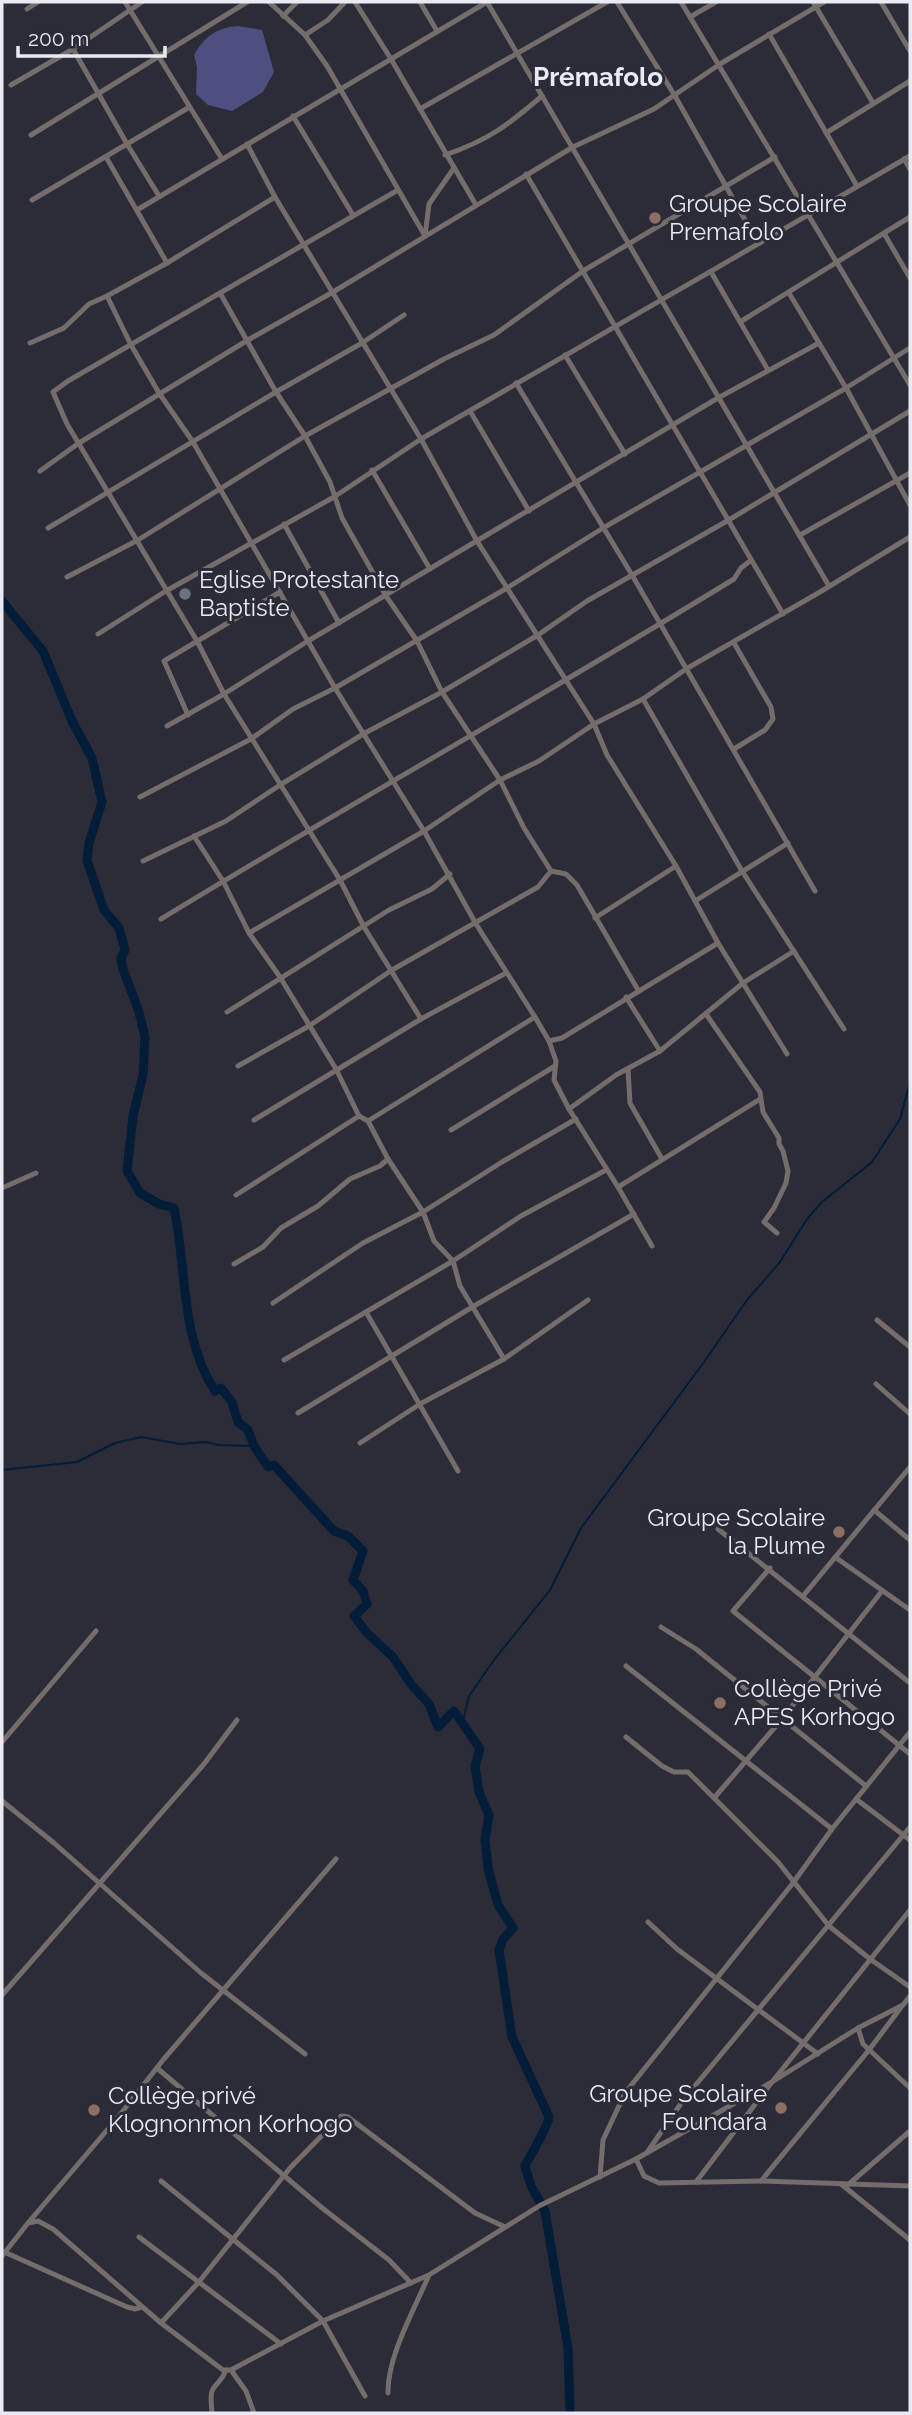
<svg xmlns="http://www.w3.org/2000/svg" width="912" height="2415" font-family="Raleway,sans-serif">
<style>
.forest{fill:#4e4f80}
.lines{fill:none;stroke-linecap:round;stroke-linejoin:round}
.stream{stroke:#031c38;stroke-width:2}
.river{stroke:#031c38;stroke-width:9}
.minor{stroke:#756d6c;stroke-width:5}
.education-dot{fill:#8d6e63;stroke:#2b2c38;stroke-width:2.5}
.worship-dot{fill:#6b7280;stroke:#2b2c38;stroke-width:2.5}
.labels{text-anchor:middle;stroke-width:6;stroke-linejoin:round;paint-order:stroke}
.poi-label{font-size:24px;fill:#e9eaf2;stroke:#2b2c38;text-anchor:start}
.neighbourhood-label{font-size:26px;font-weight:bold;fill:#e9eaf2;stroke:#2b2c38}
</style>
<rect width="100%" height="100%" fill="#2b2c38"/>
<path class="forest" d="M238 26 262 30 274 72 263 92 232 111 208 105 196 94 197 67 194 55C205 36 216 28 238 26Z"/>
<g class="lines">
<g class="stream">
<polyline points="2,1470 77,1462 115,1443 141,1437 180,1444 206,1442 218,1445 254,1446"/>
<polyline points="463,1721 469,1696 494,1660 550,1590 581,1528 704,1362 747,1300 780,1262 807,1219 822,1202 872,1162 900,1119 910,1082"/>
</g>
<path class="river" d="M2 601 43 651 72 721 92 758 102 802 89 843 87 860 104 910 119 928 125 950 121 958 122 966 139 1012 145 1037 143 1075 133 1116 127 1171 140 1193 159 1204 174 1208C187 1268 180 1338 215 1391L221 1388 232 1402 238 1422 248 1430 254 1446 268 1467 274 1465 334 1531 348 1536 363 1551 353 1580 363 1591 367 1604 354 1616 367 1633 393 1657 411 1684 429 1704 438 1727 454 1711 480 1749 475 1766 479 1792 489 1815 485 1840 488 1868 498 1905 513 1928 503 1939 499 1950 512 2037 549 2117C548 2127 531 2154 525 2166L531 2186 545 2211 568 2348 570 2413"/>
<g class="minor">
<polyline points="125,2 222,159"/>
<polyline points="269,2 305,35 327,66 425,236"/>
<polyline points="355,2 391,59 476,205"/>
<polyline points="420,2 437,31"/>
<polyline points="487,2 829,586"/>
<polyline points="617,2 675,96 745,220"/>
<polyline points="681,2 910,385"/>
<polyline points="813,2 873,103"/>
<polyline points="881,2 910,51"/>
<polyline points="27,9 38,2"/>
<polyline points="283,16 297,2"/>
<polyline points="690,17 716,2"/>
<polyline points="769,34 857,186"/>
<polyline points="305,35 328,20 345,2"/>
<polyline points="73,49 127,144 159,196"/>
<polyline points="11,85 73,49 142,2"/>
<polyline points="420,109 607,2"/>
<polyline points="293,116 353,215"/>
<polyline points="826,133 910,81"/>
<polyline points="31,135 247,2"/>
<polyline points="247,144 275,197 421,439 477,541 594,724 607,755 676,866 718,943 787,1054"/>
<path d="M445 155C489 140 508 125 542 96"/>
<polyline points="106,157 167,263"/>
<polyline points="904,159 910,169"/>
<polyline points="526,174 783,614"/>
<polyline points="398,190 68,381 53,392 67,424 197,641 224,694 340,880 364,927 421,1019"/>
<polyline points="32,200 188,108"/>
<polyline points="137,210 487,2"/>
<polyline points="885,235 910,278"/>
<polyline points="425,236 429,204 454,168"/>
<polyline points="711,272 768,370"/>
<polyline points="220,293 276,392 305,436 330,482 342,518 386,596 417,641 442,692 500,780 524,828 551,871 566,874 577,885 638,990"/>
<polyline points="789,293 846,388 910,505"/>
<polyline points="107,296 131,345 159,393 193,442 335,688 424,831 476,924 535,1017 549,1041 556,1061 554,1080 569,1109 618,1187 652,1246"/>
<polyline points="740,322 910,217"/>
<polyline points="30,343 64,328 89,304 107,296 167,263 275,197"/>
<polyline points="565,355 625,454"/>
<polyline points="516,383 632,575 815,891"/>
<polyline points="470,411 529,511"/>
<polyline points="372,470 430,569"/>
<polyline points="40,471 79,443 248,340 333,292 573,147 654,109 720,64 824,2"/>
<polyline points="284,524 339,623"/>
<polyline points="48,528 276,392 362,343 404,315"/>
<polyline points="800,535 910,473"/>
<polyline points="67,577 138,540 305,436 444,359 494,335 583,271 775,157"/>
<polyline points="98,634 166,591 334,497 421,439 910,156"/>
<polyline points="643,699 742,871 844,1029"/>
<polyline points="188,715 164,661 280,592"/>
<polyline points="167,726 224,694 308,641 718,398 819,343"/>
<polyline points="734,749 765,730 773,719 771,707 734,643"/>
<polyline points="140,797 251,739 293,709 335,688 507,588 603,528 846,388 910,348"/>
<polyline points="194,836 223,881 249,933 280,977 336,1069 359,1116 368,1121 388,1159 423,1212 434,1241 453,1261 460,1286 504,1359"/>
<polyline points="143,861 226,821 280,785 365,733 442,692 538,635 587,601 727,521 910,411"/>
<polyline points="695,901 788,843"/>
<polyline points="595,918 676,866"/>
<path d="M161 919C351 803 545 695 734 579L741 568 750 561"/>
<polyline points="249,933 424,831 500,780 539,761 594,724 643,699 686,669 820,592 910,537"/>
<polyline points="626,997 660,1051"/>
<polyline points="227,1012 389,910 432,889 450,874"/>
<polyline points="706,1014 760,1092 763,1112 779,1138 779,1144 783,1151 788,1171 786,1183 774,1208 764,1222 777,1233"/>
<polyline points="549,1041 562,1038 718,943"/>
<polyline points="238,1066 309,1026 392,970 538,887 551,871"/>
<polyline points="628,1069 630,1103 662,1159"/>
<polyline points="569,1109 616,1075 660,1051 743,983 794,951"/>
<polyline points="254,1120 421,1019 506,973"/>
<polyline points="368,1121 535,1017"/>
<polyline points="451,1130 555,1066"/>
<polyline points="618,1187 760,1099"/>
<polyline points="2,1188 36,1173"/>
<polyline points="236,1195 359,1116"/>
<polyline points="234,1264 263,1247 281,1228 318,1206 350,1179 380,1166 388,1159"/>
<polyline points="273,1303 363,1243 423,1212 502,1162 576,1119"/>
<polyline points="366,1312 458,1471"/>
<polyline points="877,1320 910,1347"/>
<polyline points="284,1360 453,1261 521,1216 606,1170"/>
<polyline points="876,1384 910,1414"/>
<polyline points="298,1413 474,1306 634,1214"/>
<polyline points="360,1443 420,1404 504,1359 588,1300"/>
<polyline points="874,1510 910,1540"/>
<polyline points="718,1529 910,1683"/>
<polyline points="835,1557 910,1610"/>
<polyline points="770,1568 733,1611 910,1754"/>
<polyline points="803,1596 910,1467"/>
<polyline points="661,1627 696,1649 866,1786"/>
<polyline points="626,1666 832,1829"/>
<polyline points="626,1737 662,1766 674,1772 688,1772 778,1862 829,1926 870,1959 910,1987"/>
<polyline points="2,1742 96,1631"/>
<polyline points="714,1798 782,1719 882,1591"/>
<polyline points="856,1799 910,1840"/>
<polyline points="2,1801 54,1843 201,1973 305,2054"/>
<polyline points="648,1922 677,1949 818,2054"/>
<polyline points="2,1995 204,1764 237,1720"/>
<polyline points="858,2028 863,2044 910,2088"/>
<polyline points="157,2068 321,2207 389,2260 411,2283"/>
<polyline points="648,2151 684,2099 910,1827"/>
<polyline points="636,2159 644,2176 659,2183 761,2181 910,2186"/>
<polyline points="600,2177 603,2140 625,2093 793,1883 832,1829 910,1732"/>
<polyline points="161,2181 277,2275 323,2321 365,2396"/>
<polyline points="761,2181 869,2050 902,2006"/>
<polyline points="696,2182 772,2082 910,1910"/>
<polyline points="841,2184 910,2240"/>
<polyline points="849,2184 910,2131"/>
<polyline points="28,2223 119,2116 163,2060 336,1859"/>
<polyline points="139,2237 281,2344"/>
<polyline points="2,2251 127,2307 135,2309 142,2307"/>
<polyline points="2,2256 28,2223 38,2221 53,2229 161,2323 223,2370 231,2370 323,2321 429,2275 539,2206 636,2159 772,2082 858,2028 903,2005 910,1996"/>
<polyline points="161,2323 198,2283 290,2168 341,2116 348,2117 475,2213 505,2227"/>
<polyline points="231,2370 246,2391 254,2413"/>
<path d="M388 2393C387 2357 415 2308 429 2275"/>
<path d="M212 2413C212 2406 209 2396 213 2389 218 2381 222 2381 226 2370"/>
</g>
</g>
<g class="education-dot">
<circle cx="655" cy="218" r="7"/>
<circle cx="839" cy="1532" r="7"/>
<circle cx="720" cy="1703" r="7"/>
<circle cx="781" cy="2108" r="7"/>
<circle cx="94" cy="2110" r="7"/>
</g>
<circle class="worship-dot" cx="185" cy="594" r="7"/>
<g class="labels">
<g class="poi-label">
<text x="669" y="212">Groupe Scolaire<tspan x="669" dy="28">Premafolo</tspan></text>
<text x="199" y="588">Eglise Protestante<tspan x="199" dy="28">Baptiste</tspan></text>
<text x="825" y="1526" text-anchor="end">Groupe Scolaire<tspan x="825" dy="28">la Plume</tspan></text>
<text x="734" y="1697">Collège Privé<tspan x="734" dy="28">APES Korhogo</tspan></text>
<text x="767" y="2102" text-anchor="end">Groupe Scolaire<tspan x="767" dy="28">Foundara</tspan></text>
<text x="108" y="2104">Collège privé<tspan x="108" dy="28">Klognonmon Korhogo</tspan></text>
</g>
<g class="neighbourhood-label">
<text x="598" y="86">Prémafolo</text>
</g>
</g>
<rect width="912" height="2415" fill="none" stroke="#e9eaf2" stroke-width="7"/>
<path d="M18 46v10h147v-10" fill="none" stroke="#e9eaf2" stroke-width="3.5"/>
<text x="28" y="46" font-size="21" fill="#e9eaf2" stroke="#2b2c38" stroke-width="5" paint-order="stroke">200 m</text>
</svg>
